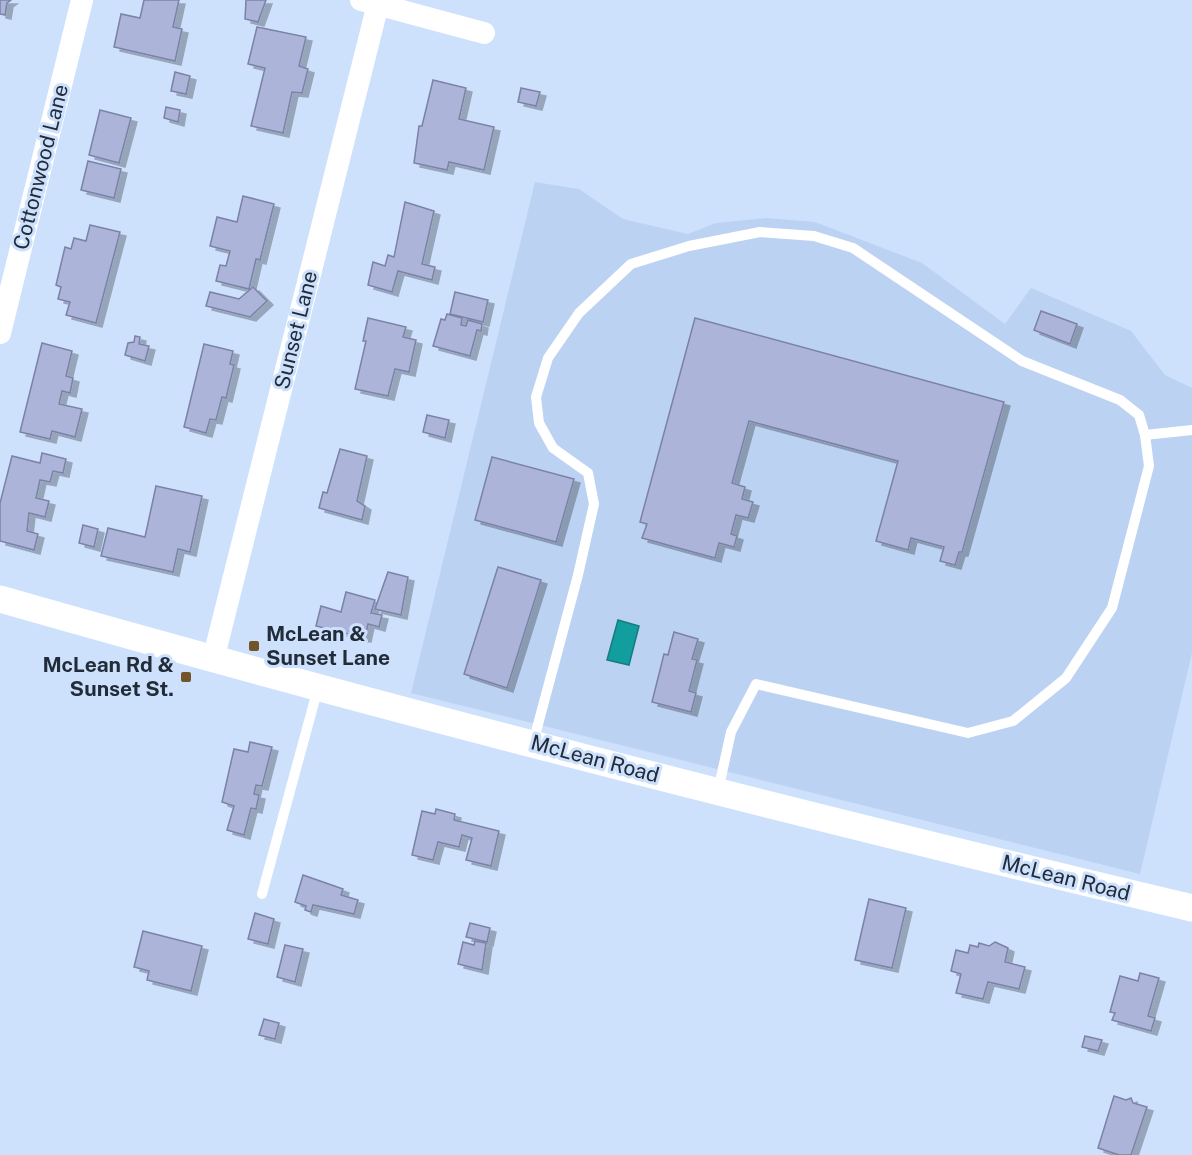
<svg xmlns="http://www.w3.org/2000/svg" width="1192" height="1155" font-family="'Public Sans',sans-serif">
<style>
.built{fill:#bbd2f2}
.water{fill:#129d9f;stroke:#177b80;stroke-width:1.5}
.building{fill:#acb4da;stroke:#7b82a6;stroke-width:1.5;filter:url(#shadow)}
.lines{fill:none;stroke-linecap:round;stroke-linejoin:round}
.service{stroke:#fff;stroke-width:10}
.minor{stroke:#fff;stroke-width:22}
.tertiary{stroke:#fff;stroke-width:27}
.poi-dot{fill:#725528;stroke:#cde1fd;stroke-width:2}
.labels{text-anchor:middle;stroke-width:6;stroke-linejoin:round;paint-order:stroke}
.street-label{font-size:21px;fill:#222c39;stroke:#cde1fd}
.poi-label{font-size:21px;font-weight:bold;fill:#222c39;stroke:#cde1fd;text-anchor:start}
</style>
<defs>
<filter id="shadow"><feDropShadow dx="6" dy="4" stdDeviation="0" flood-color="#0004"/></filter>
</defs>
<rect width="100%" height="100%" fill="#cde1fd"/>
<polygon class="built" points="535,182 579,189 623,219 688,234 716,223 766,218 815,222 922,263 1005,324 1031,288 1131,331 1165,375 1192,388 1192,653 1140,874 411,693"/>
<polygon class="water" points="618,620 639,626 629,665 607,660"/>
<g class="building">
<polygon points="0,0 11,0 7,3 5,15 0,14"/>
<polygon points="144,0 179,0 173,27 182,29 175,61 114,47 121,14 140,18"/>
<polygon points="246,0 266,0 258,22 245,19"/>
<polygon points="257,27 306,37 299,66 308,69 302,93 292,92 283,133 251,126 265,68 248,64"/>
<polygon points="175,72 190,76 186,94 171,91"/>
<polygon points="433,80 466,88 459,119 494,127 484,170 449,162 447,170 414,163 419,126 422,126"/>
<polygon points="521,88 540,92 536,106 518,102"/>
<polygon points="166,107 180,110 178,122 164,118"/>
<polygon points="100,110 131,118 119,163 89,155"/>
<polygon points="88,161 121,169 114,198 81,190"/>
<polygon points="243,196 274,204 260,260 256,259 249,289 216,281 220,265 226,266 230,251 210,246 217,217 237,222"/>
<polygon points="405,202 434,211 422,264 435,267 432,280 398,271 392,292 368,285 373,262 385,266 388,255 394,257"/>
<polygon points="90,225 120,232 96,323 66,315 70,302 58,299 61,287 56,285 65,247 71,249 74,238 86,241"/>
<polygon points="253,287 267,301 250,317 206,306 210,292 239,299"/>
<polygon points="455,292 488,300 483,322 450,314"/>
<polygon points="1041,311 1077,324 1070,344 1034,330"/>
<polygon points="447,314 462,318 461,325 466,326 468,320 482,324 481,331 477,330 470,356 433,346 441,319 445,320"/>
<polygon points="368,318 406,327 403,337 416,340 409,372 395,369 388,396 355,389 366,341 363,341"/>
<polygon points="695,318 1004,402 962,552 959,552 955,565 940,561 944,547 911,538 908,550 876,541 898,461 749,421 732,483 745,487 742,499 753,502 748,518 736,515 731,534 737,536 734,547 719,543 715,558 642,538 647,524 640,522"/>
<polygon points="135,336 140,337 139,344 149,346 145,361 125,355 128,343 134,342"/>
<polygon points="42,343 72,351 66,376 73,378 70,393 62,391 59,404 82,409 75,437 52,431 50,439 20,432"/>
<polygon points="204,344 233,351 230,364 234,365 226,398 222,397 216,420 210,419 206,433 184,427"/>
<polygon points="427,415 449,420 445,438 423,432"/>
<polygon points="340,449 367,456 357,501 365,506 362,520 319,508 323,492 327,493"/>
<polygon points="42,453 66,459 63,473 53,471 50,482 40,480 36,498 49,501 45,517 29,513 27,531 38,534 34,550 0,541 0,503 12,456 40,463"/>
<polygon points="492,457 574,479 556,542 475,520"/>
<polygon points="156,486 202,496 190,552 178,549 173,572 101,556 108,528 145,537"/>
<polygon points="83,525 98,529 94,547 79,543"/>
<polygon points="498,567 541,580 507,688 464,674"/>
<polygon points="388,572 408,577 401,615 375,609"/>
<polygon points="346,592 375,600 371,613 382,615 379,627 368,624 365,638 349,637 349,634 316,626 321,606 341,612"/>
<polygon points="674,632 698,639 692,659 697,660 689,691 696,693 691,712 652,702 664,654 668,655"/>
<polygon points="250,742 272,747 262,786 256,785 254,794 259,795 256,809 251,808 244,835 227,830 234,806 222,802 234,749 248,752"/>
<polygon points="436,809 455,814 454,820 499,831 491,866 466,860 472,838 462,835 459,847 438,842 433,860 412,855 422,811 435,814"/>
<polygon points="303,875 343,889 341,895 358,900 354,914 313,905 311,912 305,910 306,906 295,902"/>
<polygon points="869,899 906,908 892,968 855,960"/>
<polygon points="255,913 274,919 268,944 248,939"/>
<polygon points="470,923 490,928 487,942 466,937"/>
<polygon points="143,931 202,946 191,991 147,980 149,971 134,967"/>
<polygon points="475,941 486,943 482,970 458,964 463,942 474,945"/>
<polygon points="995,942 1008,948 1005,962 1025,967 1019,989 988,982 983,999 956,993 961,974 951,971 956,950 968,953 970,945 978,947 979,943 989,946"/>
<polygon points="285,945 303,949 295,982 277,977"/>
<polygon points="1140,973 1159,978 1148,1016 1155,1018 1151,1031 1112,1020 1115,1013 1110,1012 1120,976 1138,981"/>
<polygon points="264,1019 279,1023 275,1039 259,1035"/>
<polygon points="1085,1036 1102,1040 1098,1051 1082,1047"/>
<polygon points="1114,1096 1126,1100 1131,1098 1133,1103 1147,1107 1131,1155 1119,1155 1098,1148"/>
</g>
<g class="lines">
<g class="service">
<polyline points="1145,435 1192,430"/>
<polyline points="533,743 578,575 594,504 588,473 553,448 539,423 536,397 548,358 579,313 631,264 689,246 760,232 814,236 853,248 1022,361 1120,400 1139,415 1145,435 1149,466 1112,608 1066,678 1013,721 968,733 756,684 731,732 718,791"/>
<polyline points="262,894 318,688"/>
</g>
<g class="minor">
<polyline points="361,0 484,33"/>
<polyline points="0,333 82,0"/>
<polyline points="213,660 379,0"/>
</g>
<path class="tertiary" d="M0 599C395 712 793 813 1192 908"/>
</g>
<g class="poi-dot">
<rect x="248" y="640" width="12" height="12" rx="3"/>
<rect x="180" y="671" width="12" height="12" rx="3"/>
</g>
<g class="labels">
<g class="street-label">
<text transform="translate(41 167) rotate(-76)" y="7">Cottonwood Lane</text>
<text transform="translate(296 330) rotate(-76)" y="7">Sunset Lane</text>
<text transform="translate(595 759) rotate(15)" y="7">McLean Road</text>
<text transform="translate(1066 878) rotate(14)" y="7">McLean Road</text>
</g>
<g class="poi-label">
<text x="266" y="641">McLean &amp;<tspan x="266" dy="24">Sunset Lane</tspan></text>
<text x="174" y="672" text-anchor="end">McLean Rd &amp;<tspan x="174" dy="24">Sunset St.</tspan></text>
</g>
</g>
</svg>
